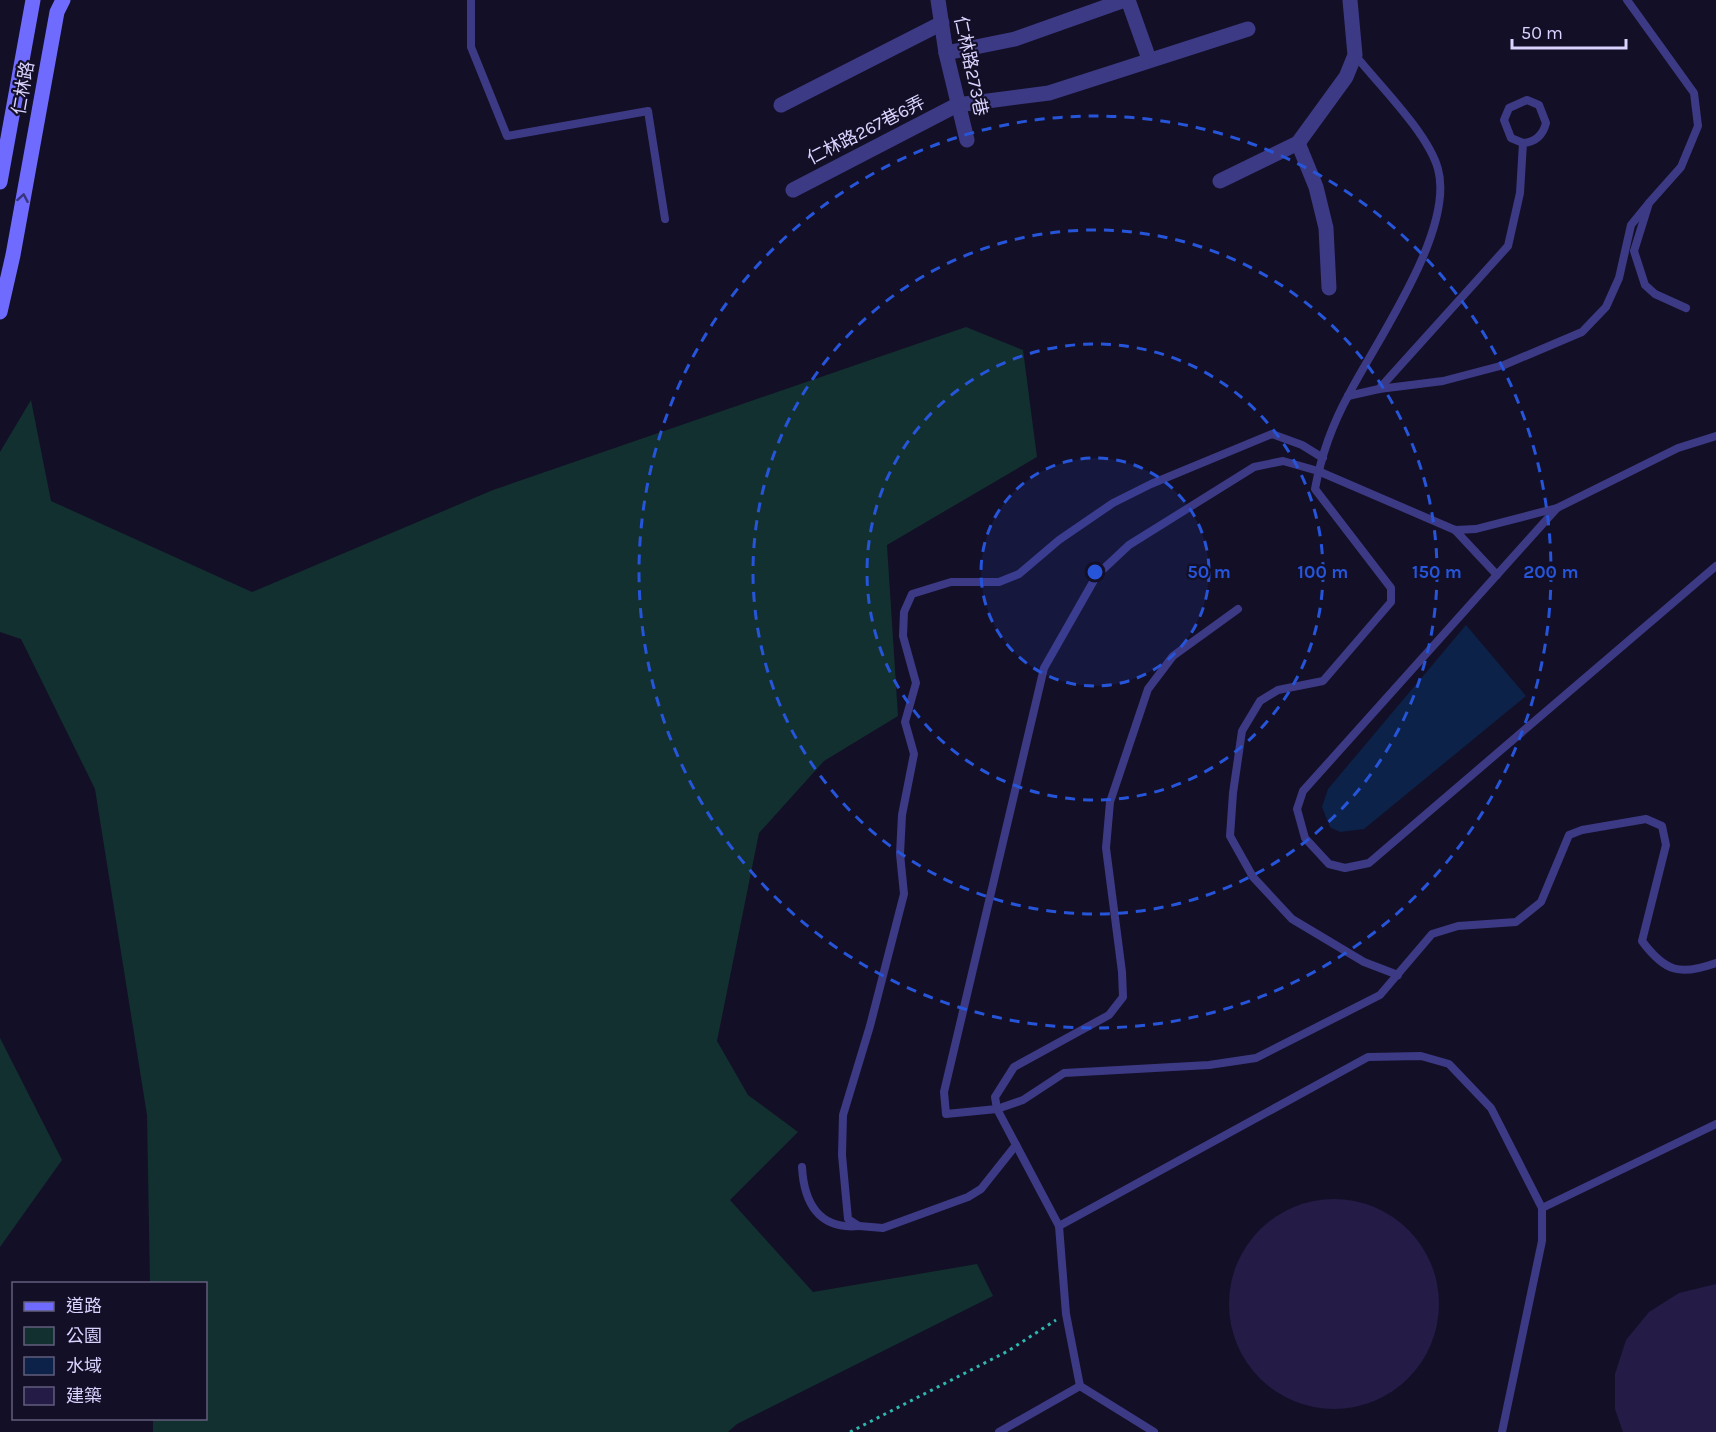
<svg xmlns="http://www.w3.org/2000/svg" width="1716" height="1432" font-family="Karla,'Noto Sans TC',sans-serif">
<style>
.green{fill:#12302f}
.water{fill:#0c2248}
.building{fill:#241b47}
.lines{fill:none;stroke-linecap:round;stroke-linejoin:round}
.path{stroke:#2fb8b0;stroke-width:3;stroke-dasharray:3 4.5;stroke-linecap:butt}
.lane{stroke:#3d3a85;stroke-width:8}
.street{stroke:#3d3a85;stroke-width:15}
.secondary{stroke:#6f6bff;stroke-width:15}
.oneway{stroke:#38347d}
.ring{fill:none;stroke:#2655da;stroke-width:3;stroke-dasharray:10 8}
.labels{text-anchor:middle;stroke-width:4.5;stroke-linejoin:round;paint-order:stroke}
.street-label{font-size:18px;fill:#d9d4ff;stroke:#130f26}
.centre{fill:#2655da;stroke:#130f26;stroke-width:3}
.ring-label{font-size:18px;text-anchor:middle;font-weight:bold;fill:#2655da;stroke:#130f26;stroke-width:4.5;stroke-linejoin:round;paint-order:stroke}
</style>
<rect width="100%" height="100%" fill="#130f26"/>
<g class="green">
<polygon points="966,327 1023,350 1037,457 887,545 898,716 824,761 759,833 717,1041 748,1095 798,1132 730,1200 813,1292 977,1264 993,1296 737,1424 728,1432 153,1432 153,1419 206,1418 206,1284 150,1283 147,1115 95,789 21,639 0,632 0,452 31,400 51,501 252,592 493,490"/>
<polygon points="0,1038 62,1160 0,1247"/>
</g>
<polygon class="water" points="1466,625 1526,696 1364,829 1340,832 1330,827 1322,807 1328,789"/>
<g class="building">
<circle cx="1334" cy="1304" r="105"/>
<polygon points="1716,1284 1716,1432 1623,1432 1615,1409 1615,1374 1626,1340 1649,1312 1679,1293"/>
</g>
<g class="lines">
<polyline class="path" points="850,1432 1008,1351 1056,1320"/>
<g class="lane">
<polyline points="471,0 471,47 507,136 648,111 665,219"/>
<polyline points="1627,0 1694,93 1698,126 1681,167 1649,203 1634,251 1645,285 1655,294 1686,308"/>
<path d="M1355 55C1379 85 1428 133 1438 169 1455 230 1377 340 1349 394 1333 423 1321 456 1315 489L1391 588V602L1323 681 1278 690 1260 701 1242 731 1233 793 1230 836 1253 877 1292 919 1364 962 1398 975"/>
<path d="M1379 389 1508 246 1520 193 1523 143C1536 142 1543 135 1546 123L1539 105 1527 100 1509 108 1504 120 1511 138 1523 143"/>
<polyline points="1348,396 1379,389 1443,381 1504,365 1582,332 1606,307 1619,278 1631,225 1649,203"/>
<polyline points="1716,436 1678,448 1557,508 1303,791 1297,809 1305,838 1329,864 1345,868 1369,863 1716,566"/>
<path d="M1557 508 1476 529 1455 530 1318 471 1283 461 1254 467 1129 545 1097 575 1044 668 944 1092 946 1114 997 1109 1023 1100 1064 1073 1209 1065 1256 1058 1380 995 1432 934 1458 926 1516 922 1541 902 1569 835 1582 830 1646 819 1662 826 1666 845 1642 941C1665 972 1680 976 1716 963"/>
<polyline points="1455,530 1497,575"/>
<polyline points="1016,1145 981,1189 968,1197 883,1228 859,1226 848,1219 842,1155 843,1115 870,1026 904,894 900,854 902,815 914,754 905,722 916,683 903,636 904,612 912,594 951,582 999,582 1019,574 1059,540 1113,503 1151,484 1272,434 1302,445 1323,458"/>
<path d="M802 1167C804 1203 819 1230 859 1226"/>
<polyline points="1542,1208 1716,1124"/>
<polyline points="1059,1226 1368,1057 1421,1056 1449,1064 1491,1108 1542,1208 1542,1241 1502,1432"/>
<polyline points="999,1432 1080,1386"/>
<polyline points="1154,1432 1080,1386 1066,1314 1059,1226 997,1109 995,1097 1014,1067 1109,1015 1123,997 1122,972 1106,848 1110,802 1148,689 1173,656 1238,609"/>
</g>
<g class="street">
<polyline points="938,0 946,53 967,140"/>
<polyline points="1128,0 1149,59"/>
<polyline points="946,53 1015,39 1125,0"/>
<polyline points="781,105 942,23"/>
<polyline points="1298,143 1316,187 1326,228 1329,288"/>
<polyline points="1220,181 1298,143 1346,77 1355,55 1350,0"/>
<polyline points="793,190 957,105 1049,93 1248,29"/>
</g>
<g class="secondary">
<polyline points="0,182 33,0"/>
<polyline points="0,312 13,255 57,12 63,0"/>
</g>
</g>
<defs><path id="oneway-chevron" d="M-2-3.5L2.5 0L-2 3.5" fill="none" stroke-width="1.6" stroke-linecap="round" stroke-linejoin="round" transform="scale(1.5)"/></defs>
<use class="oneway" href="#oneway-chevron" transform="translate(23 198) rotate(-80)"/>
<circle cx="1095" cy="572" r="114" fill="#2655da" fill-opacity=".12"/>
<g class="ring">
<circle cx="1095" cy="572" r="114"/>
<circle cx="1095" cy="572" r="228"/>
<circle cx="1095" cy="572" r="342"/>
<circle cx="1095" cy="572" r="456"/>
</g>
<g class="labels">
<g class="street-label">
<text transform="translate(971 66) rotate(78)" y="6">仁林路273巷</text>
<text transform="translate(23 88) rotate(-80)" y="6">仁林路</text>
<text transform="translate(866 130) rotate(-27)" y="6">仁林路267巷6弄</text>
</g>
</g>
<circle cx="1095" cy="572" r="9" class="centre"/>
<g class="ring-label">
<text x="1209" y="578">50 m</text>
<text x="1323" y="578">100 m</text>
<text x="1437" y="578">150 m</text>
<text x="1551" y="578">200 m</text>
</g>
<rect x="12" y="1282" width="195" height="138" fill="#130f26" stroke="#625e7d" stroke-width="1.5"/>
<rect x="24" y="1302" width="30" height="9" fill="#6f6bff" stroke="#625e7d" stroke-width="1.5"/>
<text x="66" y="1312" font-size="18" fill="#d9d4ff">道路</text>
<rect x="24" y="1327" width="30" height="18" fill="#12302f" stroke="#625e7d" stroke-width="1.5"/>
<text x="66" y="1342" font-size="18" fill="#d9d4ff">公園</text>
<rect x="24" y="1357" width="30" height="18" fill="#0c2248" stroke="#625e7d" stroke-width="1.5"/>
<text x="66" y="1372" font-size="18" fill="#d9d4ff">水域</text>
<rect x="24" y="1387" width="30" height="18" fill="#241b47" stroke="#625e7d" stroke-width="1.5"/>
<text x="66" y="1402" font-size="18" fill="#d9d4ff">建築</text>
<path d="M1512 39v9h114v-9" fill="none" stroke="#d9d4ff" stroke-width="3"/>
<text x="1521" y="39" font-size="18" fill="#d9d4ff" stroke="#130f26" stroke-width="4.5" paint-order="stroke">50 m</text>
</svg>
